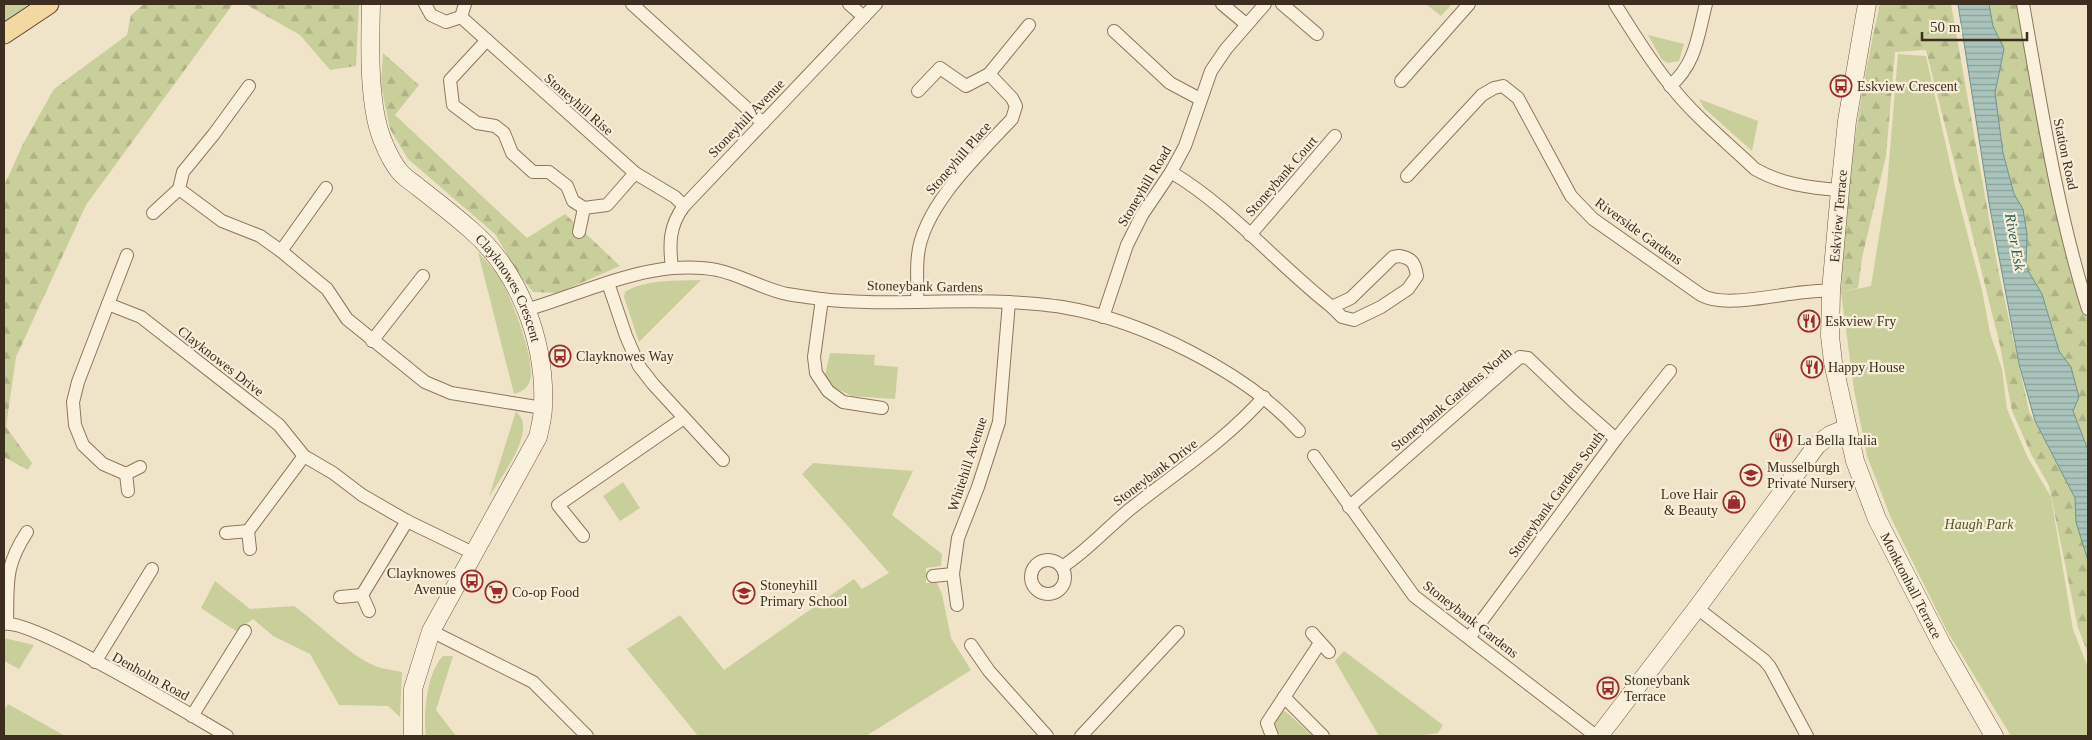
<svg xmlns="http://www.w3.org/2000/svg" width="2092" height="740" font-family="Georgia,serif">
<style>
.green{fill:#c9cf9b}
.forest{fill:url(#forest-firs)}
.water{fill:url(#water-rules);stroke:#6f938a}
.lines{fill:none;stroke-linecap:round;stroke-linejoin:round}
.street-casing{stroke:#8d765c;stroke-width:14}
.secondary-casing{stroke:#6f573f;stroke-width:19}
.primary-casing{stroke:#5b4430;stroke-width:21}
.street{stroke:#faf1dc;stroke-width:12}
.secondary{stroke:#faf1dc;stroke-width:18}
.primary{stroke:#f3d9a0;stroke-width:19}
.labels{text-anchor:middle;stroke-width:4.5;stroke-linejoin:round;paint-order:stroke}
.poi-label{font-size:14px;fill:#3d2e20;stroke:#f7eed8;text-anchor:start}
.street-label{font-size:14px;fill:#3d2e20;stroke:#f7eed8}
.park-label{font-size:14px;font-style:italic;fill:#4d5a26;stroke:#f7eed8}
.water-label{font-size:15px;font-style:italic;fill:#2f5d5a;stroke:#f7eed8}
</style>
<defs>
<pattern id="forest-firs" width="22" height="20" patternUnits="userSpaceOnUse" patternTransform="scale(1.25)"><rect width="22" height="20" fill="#c9cf9b"/><path d="M5 1l3.5 6h-7zM16 11l3.5 6h-7z" fill="#aeb285"/></pattern>
<pattern id="water-rules" width="6" height="5" patternUnits="userSpaceOnUse" patternTransform="scale(1.25)"><rect width="6" height="5" fill="#a9c4bc"/><path d="M0 2.5h6" fill="none" stroke="#8ba098"/></pattern>
</defs>
<rect width="100%" height="100%" fill="#f0e4c8"/>
<g class="green">
<polygon points="4,4 29,4 4,22"/>
<polygon points="1426,4 1452,4 1441,16"/>
<polygon points="1648,35 1684,44 1679,61 1668,63 1662,60"/>
<polygon points="1898,54 1926,56 1956,190 1982,290 1990,333 2002,369 2007,409 2027,456 2051,497 2073,629 2088,668 2088,736 2011,736 1947,631 1891,518 1867,456 1854,390 1841,292 1871,286 1887,186"/>
<polygon points="1699,99 1758,121 1752,151 1704,108"/>
<path d="M478 252C485 260 494 269 500 278 510 295 539 366 529 383 526 390 520 392 514 394Z"/>
<path d="M701 280 639 342 624 297 625 292C644 279 679 281 701 280Z"/>
<polygon points="830,353 875,355 874,365 898,367 895,399 852,396 831,386 825,375"/>
<path d="M516 411C520 416 523 419 523 425 525 446 500 479 489 497Z"/>
<polygon points="813,463 913,471 892,515 942,554 941,566 926,568 926,583 937,583 942,594 951,638 971,670 866,736 698,736 627,649 680,615 724,670 854,579 862,589 889,573 802,474"/>
<polygon points="623,482 640,508 620,521 603,496"/>
<path d="M215 581 250 609 294 606C321 625 345 652 375 666 383 669 393 670 402 672L400 717 388 706 339 705 310 654 273 636 253 619 236 631 201 608Z"/>
<polygon points="4,638 34,645 19,669 4,661"/>
<polygon points="1344,651 1443,725 1438,733 1416,736 1379,736 1335,661"/>
<path d="M443 656H453L436 710 456 736H426C423 714 427 672 443 656Z"/>
<polygon points="8,704 65,736 4,736 4,710"/>
<polygon points="1282,710 1286,712 1313,736 1282,736 1270,725"/>
</g>
<g class="forest">
<polygon points="144,4 233,4 86,205 16,357 6,427 32,463 28,470 4,457 4,186 23,144 54,89 127,35 131,15"/>
<polygon points="245,4 359,4 356,66 330,70 300,35"/>
<path d="M1880 4H1951L1998 269 2029 411 2078 504 2088 549V653L2078 628 2049 486 2031 454 2012 411 1999 341 1926 50 1895 52 1886 156 1862 258 1858 288 1841 292C1845 196 1858 98 1880 4Z"/>
<polygon points="1989,4 2016,4 2052,182 2088,322 2088,450 2073,411 2071,367 2059,351 2042,294 2026,267 2027,234 2023,209 2014,194 2003,153 1995,93 2004,49 1993,26"/>
<polygon points="383,53 419,85 395,115 527,238 565,214 620,266 558,293 533,292 518,273 495,234 408,159 390,129 381,85"/>
</g>
<polygon class="water" points="1958,4 1989,4 1993,26 2004,49 1995,93 2003,153 2014,194 2023,209 2027,234 2026,267 2042,294 2059,351 2071,367 2079,397 2073,411 2088,450 2088,561 2076,522 2075,498 2035,421 2019,364 1989,203"/>
<g class="lines">
<g class="street-casing">
<g id="street">
<polyline points="425,4 431,15 446,22 461,17"/>
<polyline points="632,4 763,123"/>
<polyline points="849,4 864,17"/>
<polyline points="1222,4 1246,24"/>
<polyline points="1282,4 1317,34"/>
<path d="M1615 4C1633 32 1650 61 1671 86 1695 117 1727 142 1755 169 1781 184 1810 188 1840 190"/>
<path d="M2023 4C2041 106 2057 210 2088 309"/>
<polyline points="461,17 635,173 675,197 684,206"/>
<polyline points="461,17 465,4"/>
<polyline points="1114,31 1170,83 1200,99"/>
<polyline points="487,40 450,80 453,105 477,123 495,126 504,133 512,153 533,172 549,172 567,186 573,201 584,208 607,205 635,173"/>
<polyline points="1401,81 1469,4"/>
<polyline points="249,86 214,134 183,172 179,189 222,221 260,236 281,251 327,289 347,319 425,382 451,393 543,408"/>
<path d="M1670 86C1696 64 1698 35 1706 4"/>
<polyline points="918,91 940,68 966,86 989,74 1029,25"/>
<path d="M1171 172C1231 208 1277 264 1332 307"/>
<path d="M1407 176 1482 95 1494 88 1503 86 1518 98 1571 196 1593 219 1701 295C1729 311 1795 288 1831 291"/>
<polyline points="153,213 179,189"/>
<polyline points="579,232 584,208"/>
<polyline points="1250,235 1335,136"/>
<polyline points="281,251 326,188"/>
<path d="M1399 256C1412 258 1415 263 1417 276L1408 289 1381 307 1354 320 1342 317 1332 307 1351 298 1393 257Z"/>
<path d="M672 268C669 244 669 226 684 206L876 4"/>
<polyline points="608,283 626,336 639,366 653,384 723,460"/>
<polyline points="822,299 814,357 816,373 828,391 843,402 882,408"/>
<path d="M917 301C918 286 916 270 918 255 923 206 979 154 1012 119L1016 106 1012 98 989 74"/>
<polyline points="108,304 127,255"/>
<path d="M526 310C574 296 622 273 672 268 687 267 703 267 717 270 741 275 763 289 787 294 798 296 809 297 820 299 882 306 946 299 1009 302 1026 303 1045 304 1062 307 1141 320 1246 372 1299 431"/>
<polyline points="1103,317 1127,245 1142,215 1171,172 1185,146 1211,71 1226,49 1265,4"/>
<polyline points="372,341 423,276"/>
<polyline points="1314,456 1414,596 1596,736"/>
<polyline points="126,474 103,464 83,445 75,425 73,402 78,382 108,304 141,317 279,425 304,456 333,473 362,495 407,521 473,553"/>
<polyline points="128,491 126,474 140,467"/>
<polyline points="1349,507 1520,357 1528,358 1574,402 1616,439"/>
<polyline points="248,531 304,456"/>
<polyline points="226,533 248,531 250,549"/>
<polyline points="583,536 558,505 684,418"/>
<circle cx="1048" cy="577" r="17"/>
<path d="M1062 567C1087 551 1106 529 1129 510 1175 473 1224 442 1264 397"/>
<polyline points="933,576 953,574"/>
<polyline points="362,595 407,521"/>
<polyline points="340,597 362,595 369,611"/>
<polyline points="957,605 953,574 958,538 978,487 999,422 1009,302"/>
<polyline points="1697,608 1764,660 1770,667 1807,736"/>
<path d="M7 623C8 583 4 567 27 532"/>
<path d="M4 624C32 618 194 717 227 736"/>
<polyline points="431,631 533,682 587,736"/>
<polyline points="1312,633 1329,652"/>
<polyline points="1469,638 1616,439 1670,371"/>
<polyline points="971,645 989,671 1047,736"/>
<polyline points="95,662 152,569"/>
<polyline points="1284,697 1323,736"/>
<polyline points="192,716 245,631"/>
<polyline points="1081,736 1178,632"/>
<polyline points="1272,736 1267,723 1320,643"/>
</g>
</g>
<g class="secondary-casing">
<g id="secondary">
<path id="s1" d="M371 4C370 43 368 103 382 139 386 149 393 164 400 172 405 178 412 182 418 187 436 201 454 215 471 230 520 272 546 343 543 407 543 417 540 427 538 437L431 631 413 689V736"/>
<path id="s2" d="M1867 4 1847 121 1840 190 1831 291 1830 336 1833 362 1855 461 1877 519 1942 645 1994 736"/>
<polyline points="1599,736 1697,608 1817,445 1830,435 1847,428"/>
</g>
</g>
<g class="primary-casing">
<polyline id="primary" points="4,34 49,4"/>
</g>
<use href="#street" class="street"/>
<use href="#secondary" class="secondary"/>
<use href="#primary" class="primary"/>
</g>
<defs>
<g id="bus-ring" transform="scale(1.125)"><circle r="9.5" fill="#f7eed8" stroke="#9e2a2b" stroke-width="1.5"/><path d="M-5-6H5V4H4V6H2V4H-2V6H-4V4H-5ZM-3.5-4V0h7V-4ZM-3.5 1.2v1.5H-2V1.2ZM2 1.2v1.5H3.5V1.2Z" fill="#9e2a2b"/></g>
<g id="restaurant-ring" transform="scale(1.125)"><circle r="9.5" fill="#f7eed8" stroke="#9e2a2b" stroke-width="1.5"/><path d="M-5-6h1v4h1v-4h1v4h1v-4h1v5L-1.5 .5V6h-2V.5L-5-1ZM5-6V6H3V1.5H1.5Q1.5-4 5-6Z" fill="#9e2a2b"/></g>
<g id="school-ring" transform="scale(1.125)"><circle r="9.5" fill="#f7eed8" stroke="#9e2a2b" stroke-width="1.5"/><path d="M0-5L7-2L0 1L-7-2ZM-4 1L0 2.5L4 1V4Q0 6-4 4Z" fill="#9e2a2b"/></g>
<g id="shop-ring" transform="scale(1.125)"><circle r="9.5" fill="#f7eed8" stroke="#9e2a2b" stroke-width="1.5"/><path d="M-5-2.5h2.3a2.7 3.5 0 0 1 5.4 0H5L5.5 6h-11ZM-1.5-2.5h3a1.5 2.3 0 0 0-3 0Z" fill="#9e2a2b"/></g>
<g id="supermarket-ring" transform="scale(1.125)"><circle r="9.5" fill="#f7eed8" stroke="#9e2a2b" stroke-width="1.5"/><path d="M-6-5.5h2.5l.6 2H6L4.5 2H-2.5L-4.4-4H-6ZM-1.5 3.2a1.3 1.3 0 1 0 .1 0ZM3 3.2a1.3 1.3 0 1 0 .1 0Z" fill="#9e2a2b"/></g>
</defs>
<g fill-rule="evenodd">
<use href="#bus-ring" x="1841" y="86"/>
<use href="#restaurant-ring" x="1809" y="321"/>
<use href="#bus-ring" x="560" y="356"/>
<use href="#restaurant-ring" x="1812" y="367"/>
<use href="#restaurant-ring" x="1781" y="440"/>
<use href="#school-ring" x="1751" y="475"/>
<use href="#shop-ring" x="1734" y="502"/>
<use href="#bus-ring" x="472" y="581"/>
<use href="#supermarket-ring" x="496" y="592"/>
<use href="#school-ring" x="744" y="593"/>
<use href="#bus-ring" x="1608" y="688"/>
</g>
<g class="labels">
<g class="poi-label">
<text x="1857" y="91">Eskview Crescent</text>
<text x="1825" y="326">Eskview Fry</text>
<text x="576" y="361">Clayknowes Way</text>
<text x="1828" y="372">Happy House</text>
<text x="1797" y="445">La Bella Italia</text>
<text x="1767" y="472">Musselburgh<tspan x="1767" dy="16">Private Nursery</tspan></text>
<text x="1718" y="499" text-anchor="end">Love Hair<tspan x="1718" dy="16">&amp; Beauty</tspan></text>
<text x="456" y="578" text-anchor="end">Clayknowes<tspan x="456" dy="16">Avenue</tspan></text>
<text x="760" y="590">Stoneyhill<tspan x="760" dy="16">Primary School</tspan></text>
<text x="512" y="597">Co-op Food</text>
<text x="1624" y="685">Stoneybank<tspan x="1624" dy="16">Terrace</tspan></text>
</g>
<g class="street-label">
<text transform="translate(579 104) rotate(41)" y="5">Stoneyhill Rise</text>
<text transform="translate(746 118) rotate(-46)" y="5">Stoneyhill Avenue</text>
<text transform="translate(2066 154) rotate(78)" y="5">Station Road</text>
<text transform="translate(958 158) rotate(-49)" y="5">Stoneyhill Place</text>
<text transform="translate(1281 176) rotate(-49)" y="5">Stoneybank Court</text>
<text transform="translate(1144 186) rotate(-59)" y="5">Stoneyhill Road</text>
<text transform="translate(1838 216) rotate(-85)" y="5">Eskview Terrace</text>
<text transform="translate(1639 231) rotate(36)" y="5">Riverside Gardens</text>
<text transform="translate(925 286) rotate(1)" y="5">Stoneybank Gardens</text>
<text dy="5" stroke="none"><textPath href="#s1" startOffset="336">Clayknowes Crescent</textPath></text>
<text transform="translate(221 361) rotate(38)" y="5">Clayknowes Drive</text>
<text transform="translate(1451 399) rotate(-40)" y="5">Stoneybank Gardens North</text>
<text transform="translate(967 464) rotate(-72)" y="5">Whitehill Avenue</text>
<text transform="translate(1155 472) rotate(-37)" y="5">Stoneybank Drive</text>
<text transform="translate(1556 494) rotate(-54)" y="5">Stoneybank Gardens South</text>
<text dy="5" stroke="none"><textPath href="#s2" startOffset="599">Monktonhall Terrace</textPath></text>
<text transform="translate(1471 619) rotate(38)" y="5">Stoneybank Gardens</text>
<text transform="translate(151 676) rotate(29)" y="5">Denholm Road</text>
</g>
<g class="park-label">
<text x="1979" y="529">Haugh Park</text>
</g>
<g class="water-label">
<text transform="translate(2015 242) rotate(80)" y="5">River Esk</text>
</g>
</g>
<rect width="2092" height="740" fill="none" stroke="#3d2e20" stroke-width="10"/>
<path d="M1922 32v8h105v-8" fill="none" stroke="#3d2e20" stroke-width="2.5"/>
<text x="1930" y="32" font-size="15" fill="#3d2e20" stroke="#f7eed8" stroke-width="4" paint-order="stroke">50 m</text>
</svg>
